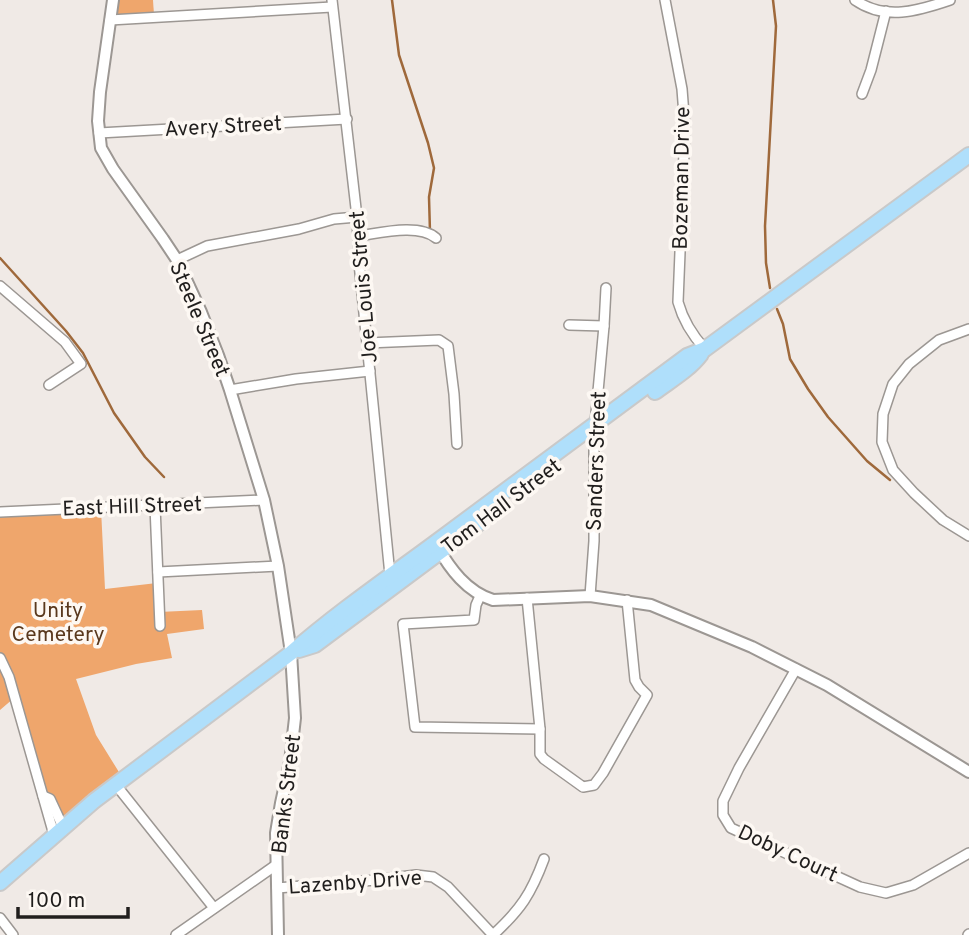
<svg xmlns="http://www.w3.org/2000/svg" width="969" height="935" font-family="Overpass,sans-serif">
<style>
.green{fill:#efa66c}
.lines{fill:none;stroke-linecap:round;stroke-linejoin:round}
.stream{stroke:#9f693b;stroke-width:2.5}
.minor-casing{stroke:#9c9793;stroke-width:12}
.tertiary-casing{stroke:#9c9793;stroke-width:14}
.primary-casing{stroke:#c9c9c9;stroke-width:18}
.minor{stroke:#fff;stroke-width:9}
.tertiary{stroke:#fff;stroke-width:10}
.primary{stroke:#afdffb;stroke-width:14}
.labels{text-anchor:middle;stroke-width:7;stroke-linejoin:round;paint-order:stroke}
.street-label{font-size:21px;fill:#201e1d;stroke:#fdf8f3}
.park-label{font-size:21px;fill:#59381d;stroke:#fdf8f3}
</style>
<rect width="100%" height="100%" fill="#f0eae6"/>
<g class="green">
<polygon points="116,0 153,0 154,15 115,16"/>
<polygon points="101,509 105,589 157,583 159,612 202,610 204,629 167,634 172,658 136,664 76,679 96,735 122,777 63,825 44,795 14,698 0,710 0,513"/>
</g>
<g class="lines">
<g class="stream">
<polyline points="392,0 399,55 428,143 434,168 429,197 430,232"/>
<polyline points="0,258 66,331 83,353 114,413 145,457 164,477"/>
<polyline points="770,288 766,263 765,226 776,26 773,0"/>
<polyline points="777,309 783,324 790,359 808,389 828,417 867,461 890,480"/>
</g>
<g class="minor-casing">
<g id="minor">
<polyline points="332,0 357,217 359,263 390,575"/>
<path d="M665 0 682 89 685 128 678 302C683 320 692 335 705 349"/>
<path d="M855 0C885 21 918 11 950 0"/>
<polyline points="110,20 332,7"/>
<polyline points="862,94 871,70 886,11"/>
<polyline points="99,133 347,119"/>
<path d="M358 236C380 233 419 223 436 238"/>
<polyline points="177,260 207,246 299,229 334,219 357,217"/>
<polyline points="0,286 65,342 81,364 49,385"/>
<polyline points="569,325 604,326"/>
<polyline points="969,329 939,340 909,364 893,384 883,414 882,442 893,470 914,493 943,520 969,536"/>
<polyline points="367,343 439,340 448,346 454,394 457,444"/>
<polyline points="230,390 296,379 370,371"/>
<polyline points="155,506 160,626"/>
<polyline points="0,512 264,500"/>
<polyline points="158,572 278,566"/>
<polyline points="480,596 476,605 474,620 403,624 415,727 540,729"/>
<polyline points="590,596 594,541 594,435 604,326 606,288"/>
<polyline points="527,598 540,729 540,754 544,759 583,787 594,785 603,773 647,695 639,687 635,680 627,600"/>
<polyline points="0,658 9,677 54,835"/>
<polyline points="796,669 739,768 723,801 723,815 731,828 860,887 886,893 913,885 969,853"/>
<polyline points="116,785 214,908"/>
<polyline points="43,796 50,799 63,827"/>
<polyline points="277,888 376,880 416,875 433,877 448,887 493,935"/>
<polyline points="0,918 13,935"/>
<polyline points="176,935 276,865"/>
<path d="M493 935C521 909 531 894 544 859"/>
<polyline points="968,935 969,934"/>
</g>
</g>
<g class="tertiary-casing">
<g id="tertiary">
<polyline points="113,0 100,92 98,121 101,148 113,169 163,239 177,260 201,312 218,355 230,390 264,500 278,566 291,653 295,718 290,762 281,803 276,833 278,935"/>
<path d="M437 546C450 569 467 592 493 600L590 596 651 605 752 647 827 685 969 772"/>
</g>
</g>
<g class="primary-casing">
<g id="primary">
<path d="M655 392C671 380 689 370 701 354"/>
<polyline points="299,650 315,645 479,523"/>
<path d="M0 883 94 801 291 653C339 611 392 575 443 537 525 477 606 416 687 356L705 349 969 155"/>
</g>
</g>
<use href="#minor" class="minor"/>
<use href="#tertiary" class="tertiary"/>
<use href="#primary" class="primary"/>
</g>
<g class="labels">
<g class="street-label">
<text transform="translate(223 126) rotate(-3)" y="7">Avery Street</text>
<text transform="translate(681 178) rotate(-89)" y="7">Bozeman Drive</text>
<text transform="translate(363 287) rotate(-95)" y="7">Joe Louis Street</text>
<text transform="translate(200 319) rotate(67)" y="7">Steele Street</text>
<text transform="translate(596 461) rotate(-88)" y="7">Sanders Street</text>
<text transform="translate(132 506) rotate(-2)" y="7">East Hill Street</text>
<text transform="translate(501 506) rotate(-37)" y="7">Tom Hall Street</text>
<text transform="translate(286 794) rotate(-83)" y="7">Banks Street</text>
<text transform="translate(788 853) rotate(25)" y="7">Doby Court</text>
<text transform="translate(355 882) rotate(-4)" y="7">Lazenby Drive</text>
</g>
<g class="park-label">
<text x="58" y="617">Unity<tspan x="58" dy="24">Cemetery</tspan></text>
</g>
</g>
<path d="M18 907v10h110v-10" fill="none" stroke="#201e1d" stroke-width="3.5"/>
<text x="28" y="907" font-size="21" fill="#201e1d" stroke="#fdf8f3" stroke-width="5" paint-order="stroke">100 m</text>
</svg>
